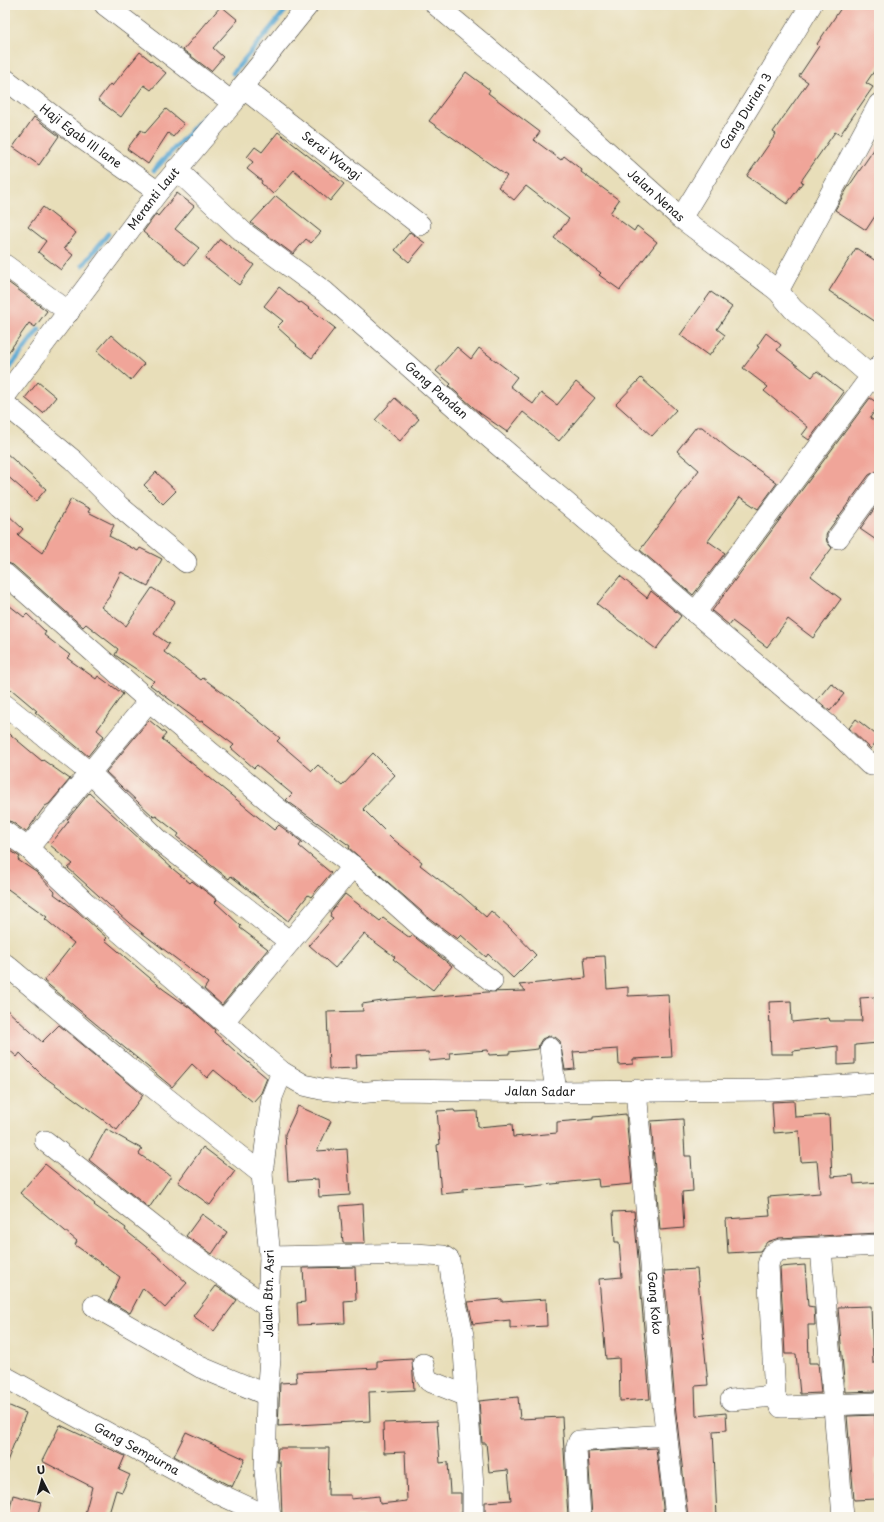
<svg xmlns="http://www.w3.org/2000/svg" width="884" height="1522" font-family="'Playpen Sans',sans-serif">
<style>
.lines{fill:none;stroke-linecap:round;stroke-linejoin:round}
.stream{stroke:#5aa7d3;stroke-width:5}
.building{fill:#f0a599}
.minor-casing{stroke:#3b3934;stroke-width:22}
.minor{stroke:#fff;stroke-width:21}
.labels{text-anchor:middle;stroke-width:3;stroke-linejoin:round;paint-order:stroke}
.street-label{font-size:12px;fill:#1c1c1c;stroke:#f7f3e8}
</style>
<rect width="100%" height="100%" fill="#f7f3e8"/>
<filter id="ink" filterUnits="userSpaceOnUse"><feTurbulence type="fractalNoise" baseFrequency=".025" numOctaves="2"/><feDisplacementMap in="SourceGraphic" scale="8" xChannelSelector="R" yChannelSelector="G"/><feConvolveMatrix kernelMatrix="1 2 1 2 8 2 1 2 1" color-interpolation-filters="sRGB"/></filter>
<filter id="wash" filterUnits="userSpaceOnUse"><feTurbulence type="fractalNoise" baseFrequency=".012" numOctaves="4" result="noise"/><feDisplacementMap in="SourceGraphic" scale="16" xChannelSelector="R" yChannelSelector="G"/><feGaussianBlur stdDeviation="0.9" result="paint"/><feColorMatrix in="noise" values="0 0 0 0 0 0 0 0 0 0 0 0 0 0 0 0 0 1.4 0 .05"/><feComposite in="paint" operator="in"/></filter>
<g filter="url(#wash)">
<rect width="100%" height="100%" fill="#e8deb9"/>
<g class="lines">
<g class="stream">
<polyline points="233,73 290,5"/>
<polyline points="154,170 206,115"/>
<polyline points="83,265 108,234"/>
<polyline points="5,374 39,329"/>
</g>
</g>
<g id="blocks">
<g class="building">
<polygon points="843,5 879,5 879,64 866,83 873,87 840,135 835,132 801,181 803,182 787,204 747,176 776,134 773,132 808,82 799,76 819,46 817,44"/>
<polygon points="221,6 238,20 213,48 223,57 211,71 183,50"/>
<polygon points="140,52 166,73 151,90 144,85 121,117 98,100 110,84 112,86"/>
<polygon points="466,72 490,90 488,93 540,132 534,140 561,160 564,156 582,170 581,172 619,200 610,213 634,231 637,226 657,242 620,290 599,275 601,273 554,238 569,219 526,186 514,200 498,187 507,176 429,121"/>
<polygon points="166,109 184,124 173,137 168,133 148,164 127,149 141,130 145,133"/>
<polygon points="34,117 59,136 39,165 13,147"/>
<polygon points="278,132 344,184 330,201 294,170 273,194 261,183 262,181 247,169 253,162 247,157 255,147 262,152"/>
<polygon points="879,142 879,210 866,230 835,210 847,189"/>
<polygon points="177,193 194,206 175,229 199,248 185,265 143,232 156,214 158,216"/>
<polygon points="276,196 321,232 311,243 306,239 293,254 251,223"/>
<polygon points="43,207 76,233 64,248 73,255 61,270 38,252 46,241 28,227"/>
<polygon points="410,232 425,243 409,262 395,250"/>
<polygon points="220,239 254,265 239,285 205,258"/>
<polygon points="856,248 879,263 879,324 829,291"/>
<polygon points="5,280 47,311 35,327 29,323 5,357"/>
<polygon points="279,287 299,303 301,302 335,328 312,358 296,346 297,345 277,327 283,321 264,306"/>
<polygon points="711,292 732,307 717,329 725,335 709,356 680,335"/>
<polygon points="766,333 781,345 777,350 812,377 817,371 844,392 809,440 802,435 808,427 764,391 768,387 743,368 759,347 757,346"/>
<polygon points="111,335 144,364 131,380 97,351"/>
<polygon points="457,347 471,359 479,348 517,377 510,386 533,404 541,393 557,405 576,382 595,398 559,441 523,412 507,432 480,413 449,386 451,384 436,371"/>
<polygon points="641,378 676,410 652,436 616,404"/>
<polygon points="38,382 56,397 43,413 25,398"/>
<polygon points="395,398 419,419 400,441 375,420"/>
<polygon points="870,398 879,404 870,418 879,424 879,470 869,475 828,531 826,536 827,542 832,548 811,576 841,599 813,638 788,619 767,647 732,621 729,625 712,611"/>
<polygon points="696,427 702,427 730,450 777,483 758,509 740,497 708,541 725,553 693,595 640,550 699,470 677,451"/>
<polygon points="5,452 46,489 36,501 5,474"/>
<polygon points="156,472 176,491 163,504 144,485"/>
<polygon points="71,499 90,509 88,512 114,525 109,536 138,551 140,548 162,559 148,586 121,572 109,595 110,596 101,607 126,626 152,588 175,602 154,634 169,644 164,652 201,680 203,678 253,716 280,738 277,741 312,771 318,765 342,786 373,753 395,775 363,809 394,840 422,862 420,865 459,895 460,894 486,917 491,911 510,928 536,955 513,978 488,954 486,957 461,935 457,939 429,918 349,848 350,846 286,800 292,794 257,765 254,768 231,748 234,745 202,721 200,722 150,685 154,681 115,655 118,649 86,624 83,627 13,565 5,562 5,512 23,529 18,535 42,553"/>
<polygon points="877,505 879,506 879,542 860,529"/>
<polygon points="620,576 647,598 651,591 681,616 656,649 597,604"/>
<polygon points="5,602 24,617 27,614 46,632 44,635 70,655 67,658 96,679 98,676 123,694 97,730 104,736 88,756 35,712 37,711 5,684"/>
<polygon points="831,683 844,694 830,711 817,700"/>
<polygon points="856,719 879,737 871,749 849,728"/>
<polygon points="149,720 166,734 162,739 274,830 279,825 302,842 299,846 331,873 311,897 308,895 288,921 231,876 229,879 207,862 208,861 177,837 179,834 156,816 154,817 106,772"/>
<polygon points="5,730 42,761 43,760 70,779 49,804 45,806 26,832 12,822 5,820"/>
<polygon points="89,793 173,869 190,883 192,881 217,900 215,902 241,926 240,928 268,949 222,1005 204,989 208,983 129,923 68,868 73,864 50,845 69,821 67,820"/>
<polygon points="5,847 20,857 18,860 36,872 55,892 54,894 77,911 107,938 105,940 163,989 190,1008 215,1030 214,1032 236,1052 267,1078 261,1093 253,1102 214,1070 207,1078 192,1064 172,1087 44,981 74,943 45,919 47,917 5,887"/>
<polygon points="345,894 380,921 383,918 410,938 412,935 452,966 433,990 393,959 395,957 364,934 335,968 309,945 333,918 330,916 331,914 330,913"/>
<polygon points="605,956 607,989 628,987 628,996 668,994 672,1057 633,1059 633,1064 619,1065 618,1049 573,1052 575,1069 565,1070 560,1041 555,1037 549,1036 542,1039 539,1044 538,1049 509,1052 509,1054 489,1055 488,1050 449,1053 450,1059 429,1061 428,1052 356,1055 357,1068 329,1069 327,1012 363,1011 362,1004 389,1000 487,992 526,991 519,985 586,978 584,957"/>
<polygon points="875,997 878,1043 855,1045 855,1064 838,1065 838,1046 793,1051 793,1054 771,1054 769,1002 791,1001 792,1022 829,1018 830,1021 862,1021 860,998"/>
<polygon points="5,1008 42,1042 59,1025 143,1095 117,1130 43,1076 20,1053 17,1057 5,1046"/>
<polygon points="794,1101 795,1117 829,1115 832,1177 853,1175 854,1184 879,1182 879,1233 779,1238 767,1242 760,1251 728,1253 726,1219 770,1216 768,1197 820,1193 817,1161 801,1162 799,1131 774,1133 772,1102"/>
<polygon points="298,1106 331,1121 317,1151 347,1149 350,1195 319,1197 318,1179 288,1181 285,1134"/>
<polygon points="454,1110 455,1112 477,1111 478,1127 512,1124 513,1137 557,1133 557,1122 593,1119 593,1117 626,1114 632,1184 599,1187 598,1179 525,1187 524,1184 463,1189 463,1192 441,1194 437,1145 440,1144 437,1111"/>
<polygon points="683,1119 685,1156 691,1156 693,1191 682,1192 684,1228 660,1230 651,1121"/>
<polygon points="106,1129 142,1149 139,1154 171,1176 149,1208 89,1160"/>
<polygon points="203,1147 235,1171 210,1205 178,1182"/>
<polygon points="45,1164 95,1204 94,1205 126,1228 125,1230 155,1254 187,1283 165,1308 143,1288 130,1313 109,1301 120,1277 75,1245 77,1241 20,1193"/>
<polygon points="363,1204 365,1243 343,1243 340,1206"/>
<polygon points="634,1211 650,1399 620,1401 619,1358 606,1359 599,1279 622,1277 619,1242 615,1242 613,1212"/>
<polygon points="202,1214 227,1232 212,1254 186,1236"/>
<polygon points="805,1265 808,1306 814,1307 815,1325 808,1325 809,1363 818,1363 821,1393 800,1394 796,1354 785,1354 780,1267"/>
<polygon points="355,1267 356,1300 344,1301 345,1323 298,1325 297,1303 305,1302 303,1268"/>
<polygon points="697,1269 708,1385 695,1386 696,1416 726,1413 727,1430 713,1431 717,1517 688,1517 675,1404 664,1271"/>
<polygon points="216,1286 237,1300 214,1331 193,1316"/>
<polygon points="502,1299 502,1302 546,1299 547,1326 510,1328 510,1320 473,1324 468,1302"/>
<polygon points="871,1306 873,1363 879,1363 879,1391 845,1392 838,1307"/>
<polygon points="412,1359 414,1390 369,1392 370,1421 278,1426 280,1383 297,1382 296,1372 377,1368 377,1361"/>
<polygon points="518,1397 520,1419 562,1417 568,1517 485,1517 485,1502 511,1500 508,1470 489,1472 486,1443 482,1443 479,1401"/>
<polygon points="5,1404 26,1413 6,1464 5,1464"/>
<polygon points="879,1415 875,1416 877,1458 875,1458 876,1499 854,1500 847,1416"/>
<polygon points="437,1421 440,1463 448,1462 450,1493 461,1493 461,1517 282,1517 280,1462 277,1462 278,1448 329,1448 328,1495 351,1495 351,1499 379,1496 380,1504 407,1501 405,1452 384,1453 383,1423"/>
<polygon points="60,1425 125,1456 119,1470 130,1475 122,1492 116,1490 108,1517 84,1517 92,1487 42,1461"/>
<polygon points="186,1432 245,1459 232,1487 174,1456"/>
<polygon points="656,1448 664,1515 637,1517 592,1517 588,1452"/>
<polygon points="13,1495 41,1502 37,1517 8,1517"/>
</g>
</g>
</g>
<g filter="url(#ink)">
<use href="#blocks" fill-opacity="0" stroke="#3b3934" stroke-width="1"/>
<g class="lines">
<g class="minor-casing">
<g id="minor">
<polyline points="105,5 233,103"/>
<path id="s1" d="M436 5 536 88 681 218 778 291 793 309 879 383"/>
<path id="s2" d="M5 79 80 137 158 192"/>
<path id="s3" d="M242 87 420 225"/>
<path id="s4" d="M176 169 244 233 325 292 490 438 837 733 869 764 872 765 879 762"/>
<path id="s5" d="M681 218 811 5"/>
<polyline points="5,265 69,312"/>
<polyline points="778,291 879,104"/>
<path id="s6" d="M5 396 158 192 233 103 242 87 308 5"/>
<polyline points="5,404 73,460 119,506 186,562"/>
<polyline points="838,538 879,482"/>
<polyline points="5,574 149,701 277,808 353,866 421,927 492,981"/>
<polyline points="695,613 879,366"/>
<polyline points="5,705 89,772 159,840 290,942"/>
<path id="s7" d="M5 832 28 848 86 903 282 1072 304 1085 321 1089 358 1093 391 1090 556 1092 770 1090 879 1083"/>
<polyline points="28,848 149,701"/>
<polyline points="5,964 126,1066 262,1174"/>
<polyline points="224,1021 353,866"/>
<polyline points="550,1048 556,1092"/>
<path id="s8" d="M636 1090 663 1405 676 1517"/>
<polyline points="45,1141 172,1241 268,1307"/>
<polyline points="821,1248 843,1517"/>
<polyline points="270,1257 415,1254 443,1256 449,1260 454,1294 463,1335 473,1487 473,1517"/>
<polyline points="94,1306 200,1367 267,1395"/>
<polyline points="423,1364 426,1376 429,1381 467,1396"/>
<path id="s9" d="M5 1377 217 1493 269 1517"/>
<polyline points="775,1396 768,1265 771,1255 780,1250 879,1245"/>
<polyline points="731,1400 774,1396 781,1407 784,1407 879,1403"/>
<path id="s10" d="M270 1517 265 1471 267 1395 270 1359 268 1307 270 1257 262 1174 272 1097 282 1072"/>
<polyline points="580,1517 576,1449 579,1441 666,1435"/>
</g>
</g>
<use href="#minor" class="minor"/>
</g>
</g>
<g class="labels">
<g class="street-label">
<text dy="4" stroke="none"><textPath href="#s5" startOffset="125">Gang Durian 3</textPath></text>
<text dy="4" stroke="none"><textPath href="#s2" startOffset="95">Haji Egab III lane</textPath></text>
<text dy="4" stroke="none"><textPath href="#s3" startOffset="113">Serai Wangi</textPath></text>
<text dy="4" stroke="none"><textPath href="#s1" startOffset="291">Jalan Nenas</textPath></text>
<text dy="4" stroke="none"><textPath href="#s6" startOffset="247">Meranti Laut</textPath></text>
<text dy="4" stroke="none"><textPath href="#s4" startOffset="342">Gang Pandan</textPath></text>
<text dy="4" stroke="none"><textPath href="#s7" startOffset="629">Jalan Sadar</textPath></text>
<text dy="4" stroke="none"><textPath href="#s10" startOffset="224">Jalan Btn. Asri</textPath></text>
<text dy="4" stroke="none"><textPath href="#s8" startOffset="214">Gang Koko</textPath></text>
<text dy="4" stroke="none"><textPath href="#s9" startOffset="150">Gang Sempurna</textPath></text>
</g>
</g>
<rect width="884" height="1522" fill="none" stroke="#f7f3e8" stroke-width="20"/>
<g transform="translate(42 1480) rotate(354)" stroke="#f7f3e8" stroke-width="3" paint-order="stroke">
<path d="M0-3L7 15L0 10L-7 15Z" fill="#1c1c1c"/>
<text y="-6" font-size="11" font-weight="bold" text-anchor="middle" fill="#1c1c1c">U</text>
</g>
</svg>
